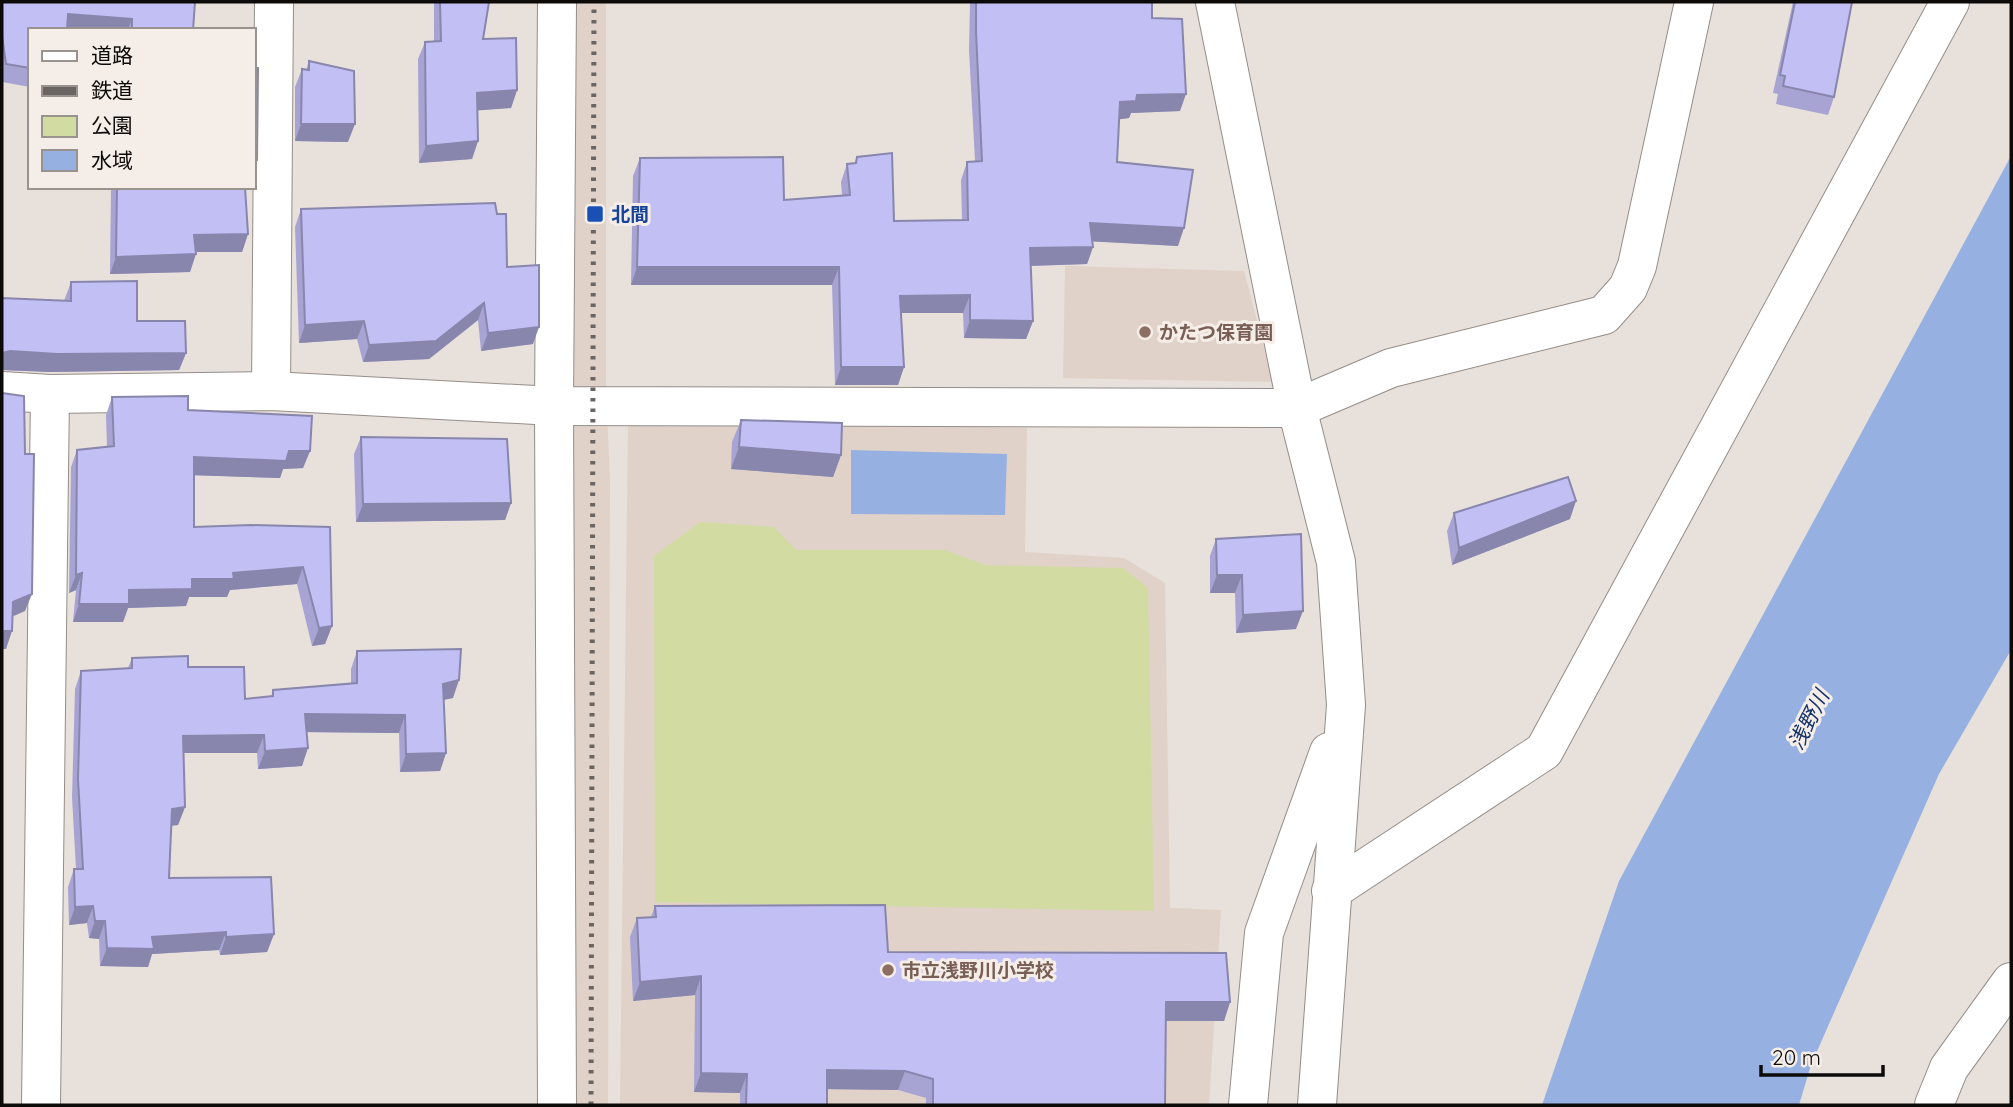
<svg xmlns="http://www.w3.org/2000/svg" width="2013" height="1107" font-family="Quicksand,'Noto Sans JP',sans-serif">
<style>
.built{fill:#e0d2c8}
.green{fill:#d1dba2}
.water{fill:#96b1e1}
.lines{fill:none;stroke-linecap:round;stroke-linejoin:round}
.minor-casing{stroke:#948d89;stroke-width:40}
.minor{stroke:#fff;stroke-width:38}
.rail{stroke:#6a6562;stroke-width:5;stroke-dasharray:3.5 7;stroke-linecap:butt}
.wall{fill:#a7a4d3}
.shaded-wall{fill:#8886ac}
.building{fill:#c2bff5;stroke:#8886ac;stroke-width:2}
.transit-dot{fill:#1a4fb4;stroke:#f5eee8;stroke-width:2.5}
.education-dot{fill:#8d6e63;stroke:#f5eee8;stroke-width:2.5}
.labels{text-anchor:middle;stroke-width:6;stroke-linejoin:round;paint-order:stroke}
.transit-label{font-size:19px;font-weight:bold;fill:#164399;stroke:#f5eee8;text-anchor:start}
.education-label{font-size:19px;font-weight:bold;fill:#785e54;stroke:#f5eee8;text-anchor:start}
.water-label{font-size:21px;font-style:italic;fill:#15326b;stroke:#f5eee8}
</style>
<rect width="100%" height="100%" fill="#e8e0db"/>
<g class="built">
<polygon points="576,2 606,2 606,391 610,480 608,1105 570,1105 562,363"/>
<polygon points="1065,266 1244,271 1273,382 1063,378"/>
<polygon points="628,421 1027,428 1025,552 1124,558 1165,583 1170,908 1221,910 1209,1105 620,1105"/>
</g>
<polygon class="green" points="700,522 774,527 796,550 945,550 985,565 1123,568 1148,588 1154,911 655,902 654,556"/>
<g class="water">
<polygon points="2011,156 2011,650 1939,774 1811,1065 1799,1105 1542,1105 1619,881"/>
<polygon points="851,450 1007,454 1005,515 851,514"/>
</g>
<g class="lines">
<g class="minor-casing">
<g id="minor">
<polyline points="1215,2 1297,408 1336,562 1346,705 1317,1105"/>
<polyline points="2,391 50,394 271,391 554,406 1297,408 1391,368 1604,315 1628,288 1637,266 1694,2"/>
<polyline points="271,391 274,2"/>
<polyline points="1331,891 1544,751 1950,2"/>
<polyline points="41,1105 50,394"/>
<polyline points="557,1105 554,406 557,2"/>
<polyline points="1248,1105 1264,933 1329,752"/>
<polyline points="1934,1105 1949,1068 2011,982"/>
</g>
</g>
<use href="#minor" class="minor"/>
<polyline class="rail" points="591,1105 594,2"/>
</g>
<g class="wall">
<polygon points="2,2 195,2 193,30 30,30 30,87 2,82"/>
<polygon points="434,2 489,2 483,39 517,90 511,108 478,110 478,141 472,159 419,163 418,59 425,42 434,41"/>
<polygon points="970,2 1152,2 1152,18 1180,111 1131,113 1129,118 1119,119 1117,162 1178,246 1093,241 1093,247 1087,264 1031,266 1033,321 1026,339 964,338 963,313 901,313 904,367 898,385 835,385 832,285 631,285 633,176 640,158 784,200 842,195 841,182 847,164 854,164 857,157 894,221 962,220 961,180 967,162 975,161 969,50"/>
<polygon points="1793,2 1852,2 1834,97 1828,115 1776,104 1778,94 1773,93"/>
<polygon points="309,61 348,142 295,141 295,87 302,69 306,70"/>
<polygon points="111,187 245,187 248,234 242,252 196,252 190,272 110,274"/>
<polygon points="301,209 507,267 533,344 481,351 478,320 429,359 363,362 357,339 299,343 295,227"/>
<polygon points="71,282 137,321 186,353 179,370 51,372 2,370 2,298 64,301"/>
<polygon points="112,397 188,410 310,451 303,468 283,469 280,478 194,475 194,527 330,527 332,626 325,644 312,646 297,584 230,590 227,597 189,597 186,606 128,608 123,622 73,622 76,590 69,593 71,467 77,450 107,447 106,415"/>
<polygon points="741,420 841,455 833,477 731,469 732,442"/>
<polygon points="361,437 511,503 505,520 356,522 354,454"/>
<polygon points="1454,513 1570,519 1452,565 1447,531"/>
<polygon points="1216,539 1296,629 1236,633 1235,593 1210,593 1210,556"/>
<polygon points="357,651 453,698 444,700 446,753 440,771 400,772 399,733 307,732 302,766 258,769 257,753 184,753 185,807 178,825 171,826 169,878 274,934 267,952 220,955 219,950 152,954 148,967 100,966 99,939 89,938 87,923 69,925 68,887 74,869 76,869 72,797 75,689 81,671 128,668 132,658 188,667 245,699 271,697 273,690 351,684 351,669"/>
<polygon points="655,906 888,952 1230,1002 1224,1021 1166,1021 1165,1105 926,1105 926,1098 898,1090 827,1089 827,1105 740,1105 740,1093 694,1092 695,995 633,1001 630,937 637,918 651,917"/>
</g>
<g class="shaded-wall">
<polygon points="68,14 132,19 128,30 62,30"/>
<polygon points="517,90 511,108 471,111 477,93"/>
<polygon points="1186,94 1180,111 1131,113 1129,118 1114,120 1120,102 1137,95"/>
<polygon points="301,124 355,124 348,142 295,141"/>
<polygon points="478,141 472,159 419,163 426,146"/>
<polygon points="1090,223 1184,228 1178,246 1084,241"/>
<polygon points="248,234 242,252 188,252 194,235"/>
<polygon points="1093,247 1087,264 1024,266 1030,248"/>
<polygon points="196,254 190,272 110,274 116,257"/>
<polygon points="637,267 839,267 832,285 631,285"/>
<polygon points="970,295 963,313 894,313 900,296"/>
<polygon points="484,303 478,320 429,359 363,362 369,345"/>
<polygon points="970,320 1033,321 1026,339 964,338"/>
<polygon points="364,321 357,339 299,343 305,325"/>
<polygon points="539,327 533,344 481,351 488,333"/>
<polygon points="10,351 186,353 179,370 51,372 2,370 2,353"/>
<polygon points="841,367 904,367 898,385 835,385"/>
<polygon points="739,447 841,455 833,477 731,469"/>
<polygon points="289,451 310,451 303,468 283,469 280,478 187,475 194,457"/>
<polygon points="1576,501 1570,519 1452,565 1459,548"/>
<polygon points="511,503 505,520 356,522 363,504"/>
<polygon points="303,567 297,584 230,590 227,597 189,597 186,606 128,608 123,622 73,622 79,604 129,590 233,573"/>
<polygon points="82,573 76,590 69,593 76,575"/>
<polygon points="1217,575 1242,575 1235,593 1210,593"/>
<polygon points="32,594 25,611 7,619 13,602"/>
<polygon points="1303,611 1296,629 1236,633 1243,615"/>
<polygon points="332,626 325,644 312,646 319,628"/>
<polygon points="2,631 12,631 6,649 2,649"/>
<polygon points="459,680 453,698 437,701 443,684"/>
<polygon points="305,714 405,715 399,733 299,732"/>
<polygon points="264,735 257,753 177,753 183,736"/>
<polygon points="308,748 302,766 258,769 265,751"/>
<polygon points="446,753 440,771 400,772 406,754"/>
<polygon points="185,807 178,825 166,826 172,809"/>
<polygon points="93,906 87,923 69,925 75,907"/>
<polygon points="95,921 105,921 99,939 89,938"/>
<polygon points="226,932 219,950 152,954 148,967 100,966 107,948 152,937"/>
<polygon points="274,934 267,952 220,955 226,937"/>
<polygon points="701,976 695,995 633,1001 640,982"/>
<polygon points="1166,1002 1230,1002 1224,1021 1159,1021"/>
<polygon points="827,1070 905,1071 898,1090 820,1089"/>
<polygon points="701,1073 747,1074 740,1093 694,1092"/>
</g>
<g class="building">
<polygon points="2,2 195,2 193,30 132,30 132,19 68,14 67,30 30,30 30,68 6,64 2,36"/>
<polygon points="440,2 489,2 483,39 516,38 517,90 477,93 478,141 426,146 425,42 441,41"/>
<polygon points="976,2 1152,2 1152,18 1182,19 1186,94 1137,95 1136,101 1120,102 1117,162 1193,170 1184,228 1090,223 1093,247 1030,248 1033,321 970,320 970,295 900,296 904,367 841,367 839,267 637,267 640,158 783,157 784,200 850,195 847,164 856,163 857,157 892,153 894,221 968,220 967,162 982,161 976,32"/>
<polygon points="1795,2 1852,2 1834,97 1783,86 1785,76 1780,75"/>
<polygon points="309,61 354,71 355,124 301,124 302,69 309,70"/>
<polygon points="254,68 258,68 257,160 254,161"/>
<polygon points="117,187 245,187 248,234 194,235 196,254 116,257"/>
<polygon points="495,203 497,214 506,214 507,267 539,265 539,327 488,333 484,303 436,341 369,345 364,321 305,325 301,209"/>
<polygon points="137,281 137,321 185,321 186,353 57,354 10,351 2,353 2,298 71,301 71,282"/>
<polygon points="2,393 24,396 25,454 34,454 32,594 13,602 12,631 2,631"/>
<polygon points="188,396 188,410 312,416 310,451 289,451 286,461 194,457 194,527 251,525 330,527 332,626 319,628 303,567 233,573 234,579 192,579 192,589 129,590 129,604 79,604 82,573 76,575 77,450 114,446 112,397"/>
<polygon points="741,420 842,423 841,455 739,447"/>
<polygon points="361,437 507,439 511,503 363,504"/>
<polygon points="1568,477 1576,501 1459,548 1454,513"/>
<polygon points="1301,534 1303,611 1243,615 1242,575 1217,575 1216,539"/>
<polygon points="461,649 459,680 443,684 446,753 406,754 405,715 305,714 308,748 265,751 264,735 183,736 185,807 172,809 169,878 271,877 274,934 226,937 226,932 152,937 154,949 107,948 105,921 95,921 93,906 75,907 74,869 83,869 78,779 81,671 132,668 132,658 188,656 188,667 244,667 245,699 273,696 273,690 357,683 357,651"/>
<polygon points="885,905 888,952 1226,953 1230,1002 1166,1002 1165,1105 933,1105 933,1079 905,1071 827,1070 827,1105 746,1105 747,1074 701,1073 701,976 640,982 637,918 656,917 655,906"/>
</g>
<rect class="transit-dot" x="586" y="205" width="18" height="18" rx="3.5"/>
<g class="education-dot">
<circle cx="1145" cy="332" r="7"/>
<circle cx="888" cy="970" r="7"/>
</g>
<g class="labels">
<g class="transit-label">
<text x="611" y="221">北間</text>
</g>
<g class="education-label">
<text x="1159" y="339">かたつ保育園</text>
<text x="902" y="977">市立浅野川小学校</text>
</g>
<g class="water-label">
<text transform="translate(1809 720) rotate(-63)" y="7">浅野川</text>
</g>
</g>
<rect width="2013" height="1107" fill="none" stroke="#0d0b09" stroke-width="7"/>
<rect x="28" y="28" width="228" height="161" fill="#f5eee8" stroke="#98938f" stroke-width="2"/>
<rect x="42" y="51" width="35" height="10" fill="#ffffff" stroke="#98938f" stroke-width="2"/>
<text x="91" y="63" font-size="21" fill="#0d0b09">道路</text>
<rect x="42" y="86" width="35" height="10" fill="#6a6562" stroke="#98938f" stroke-width="2"/>
<text x="91" y="98" font-size="21" fill="#0d0b09">鉄道</text>
<rect x="42" y="116" width="35" height="21" fill="#d1dba2" stroke="#98938f" stroke-width="2"/>
<text x="91" y="133" font-size="21" fill="#0d0b09">公園</text>
<rect x="42" y="150" width="35" height="21" fill="#96b1e1" stroke="#98938f" stroke-width="2"/>
<text x="91" y="168" font-size="21" fill="#0d0b09">水域</text>
<path d="M1761 1065v10h122v-10" fill="none" stroke="#0d0b09" stroke-width="3.5"/>
<text x="1772" y="1065" font-size="21" fill="#0d0b09" stroke="#f5eee8" stroke-width="5" paint-order="stroke">20 m</text>
</svg>
